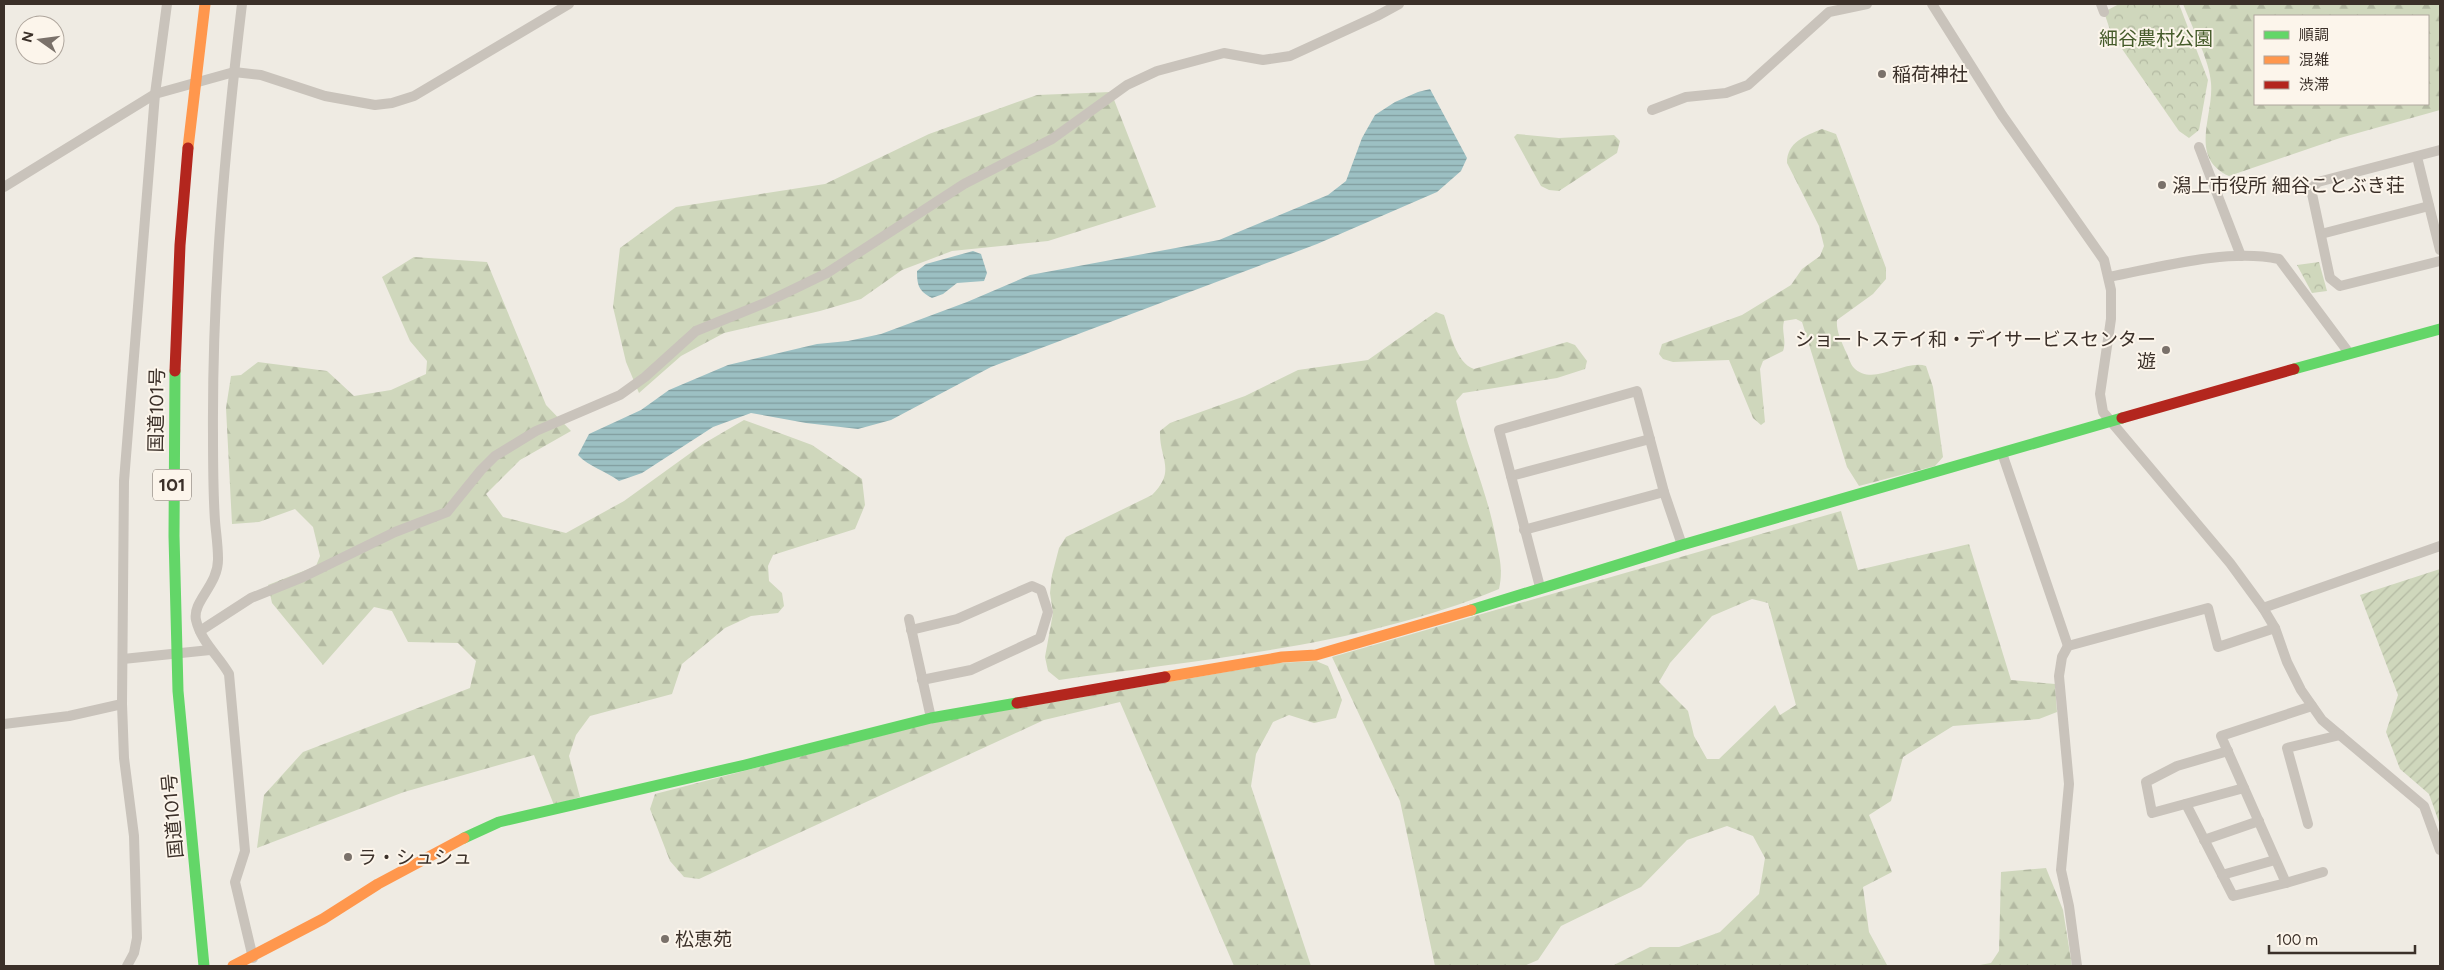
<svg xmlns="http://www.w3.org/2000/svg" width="2444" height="970" font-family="Figtree,'Noto Sans JP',sans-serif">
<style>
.forest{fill:url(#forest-firs);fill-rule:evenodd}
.park{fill:url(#park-crowns)}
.garden{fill:url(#garden-furrows)}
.water{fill:url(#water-rules)}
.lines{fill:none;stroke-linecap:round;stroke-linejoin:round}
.street{stroke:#c9c3bb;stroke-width:10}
.fast{stroke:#63d668;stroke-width:11}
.slow{stroke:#ff974d;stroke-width:11}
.jam{stroke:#b3261e;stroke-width:11}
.poi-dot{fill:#7a716a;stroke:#fcf5eb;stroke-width:2}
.labels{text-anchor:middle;stroke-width:4;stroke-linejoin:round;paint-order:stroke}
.shield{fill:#fcf5eb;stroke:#756b63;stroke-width:1}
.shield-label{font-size:18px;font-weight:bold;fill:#3b3029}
.park-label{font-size:19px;fill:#455b2a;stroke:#fcf5eb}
.poi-label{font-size:19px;fill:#3b3029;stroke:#fcf5eb;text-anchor:start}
.street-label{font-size:19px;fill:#3b3029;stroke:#fcf5eb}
</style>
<defs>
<pattern id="forest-firs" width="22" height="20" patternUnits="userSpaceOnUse" patternTransform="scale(1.25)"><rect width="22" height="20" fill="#cfd7bc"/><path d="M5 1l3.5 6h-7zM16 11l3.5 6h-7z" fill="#b3b9a2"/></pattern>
<pattern id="park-crowns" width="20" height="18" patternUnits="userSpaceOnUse" patternTransform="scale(1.25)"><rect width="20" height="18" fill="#cfd7bc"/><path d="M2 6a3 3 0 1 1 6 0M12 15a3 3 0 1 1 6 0" fill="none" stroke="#b3b9a2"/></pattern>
<pattern id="garden-furrows" width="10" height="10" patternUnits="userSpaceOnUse" patternTransform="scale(1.25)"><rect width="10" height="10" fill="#cfd7bc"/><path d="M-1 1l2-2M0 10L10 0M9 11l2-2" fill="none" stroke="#b3b9a2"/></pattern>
<pattern id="water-rules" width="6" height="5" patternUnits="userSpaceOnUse" patternTransform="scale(1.25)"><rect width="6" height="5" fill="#9cc0c3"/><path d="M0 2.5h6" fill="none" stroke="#809c9e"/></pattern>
</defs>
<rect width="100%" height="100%" fill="#efebe3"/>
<g class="forest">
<path d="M2183 4H2440V110L2340 138 2229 176C2188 157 2214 116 2211 83 2210 61 2191 25 2183 4ZM2428 16V104H2255V16Z"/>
<polygon points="1111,92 1156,207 1048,241 952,251 902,270 861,299 820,311 724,333 681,356 639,393 626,362 613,307 620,248 676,207 825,184 929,134 1037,95"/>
<path d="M1822 129 1836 134 1886 268V279L1873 294 1837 320C1836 331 1841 340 1845 350 1848 355 1850 364 1854 368 1873 387 1905 359 1926 366L1933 387 1943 457 1935 466 1859 486 1847 467 1802 322 1796 319 1784 321C1781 332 1787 340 1783 351L1763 361 1760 369 1765 422 1761 425 1753 418 1729 360 1673 362 1663 359 1659 354 1662 344 1742 315 1791 285 1802 269 1820 256 1824 246 1819 226 1787 163C1787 142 1805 136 1822 129Z"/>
<polygon points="1517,134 1559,138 1614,135 1620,141 1617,153 1559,191 1549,190 1541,186 1514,137"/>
<polygon points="414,257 487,262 546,405 571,431 520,460 486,494 503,517 566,533 624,501 703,444 744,420 812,445 862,479 865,505 855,529 773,555 768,566 769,581 782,593 784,606 778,613 751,616 725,628 682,664 672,694 590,716 576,735 569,756 580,797 554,805 534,755 404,792 257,848 264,795 303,752 470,688 476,661 458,643 408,642 392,611 374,607 323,665 272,603 268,585 316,566 320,556 313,527 295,509 259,522 232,524 226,408 231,376 241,375 258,362 327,371 354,396 391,390 426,374 427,361 410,341 382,277"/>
<path d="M1436 312 1444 315C1450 332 1456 363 1474 369L1567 342 1575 345 1587 361 1585 369 1557 378 1463 393 1456 401C1467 449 1488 492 1496 540 1500 559 1503 571 1499 589 1363 646 1204 659 1059 680L1048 671 1045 657 1053 613 1050 593 1052 575 1059 548 1066 537 1152 495C1177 470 1159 459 1160 431L1170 423 1245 396 1298 370 1368 360Z"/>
<path d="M1841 511 1858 570 1969 544 2011 680 2055 684 2057 712 2039 719 1953 726 1903 757 1891 801 1869 815 1892 872 1863 887 1869 932 1887 965 1890 966H1612L1650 947H1679L1720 932 1759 894 1765 858 1753 836 1727 826 1687 840 1641 887 1561 926 1538 960 1524 966H1435L1400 801 1332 657ZM1752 599 1768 603 1796 705 1780 715 1775 705 1719 759H1707L1694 736 1688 711 1659 682 1670 663 1712 616Z"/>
<polygon points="1316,661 1328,666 1342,700 1336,718 1314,723 1289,715 1273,722 1256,754 1251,786 1311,966 1234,966 1120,702 1044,720 699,879 684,877 670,861 650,809 655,794 926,724 1278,663"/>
<polygon points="2046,868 2063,910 2072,966 1974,966 1991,963 1999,951 2001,872"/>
</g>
<g class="park">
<polygon points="2119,4 2179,4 2208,80 2199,130 2189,138 2179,131 2111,33 2104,12"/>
<polygon points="2319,262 2327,291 2312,293 2297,265"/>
</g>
<polygon class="garden" points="2440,569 2440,825 2429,794 2400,769 2386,732 2398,695 2360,595"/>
<g class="water">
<path d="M1430 89 1467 158 1461 171 1437 192 1317 244 991 367 891 420 858 429 806 423 751 413 713 427 642 473 619 481C606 471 589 467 578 455L589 434 641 410 669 390 728 365 817 344 848 341 881 334 967 302 1030 275 1219 240 1328 195 1346 181 1362 138 1375 115 1395 102 1418 92Z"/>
<path d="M973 251 981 254 987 273 984 281 957 283 943 294 932 298C919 291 917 286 917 271L926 264Z"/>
</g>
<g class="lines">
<g class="street">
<path d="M242 4C225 146 212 290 213 434 213 463 213 492 215 521 216 533 218 546 218 558 219 585 192 601 196 620 201 642 219 656 229 674L245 851 235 882 253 958"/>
<polyline points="1932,4 2002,115 2104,260 2111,290 2111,319 2100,394 2103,412 2230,563 2263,608 2275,628 2287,662 2301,690 2322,720 2424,806 2440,850"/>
<polyline points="2101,4 2104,12"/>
<polyline points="1652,110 1686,97 1726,93 1748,85 1829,12 1867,4"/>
<polyline points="2199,147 2241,256"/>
<polyline points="2440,150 2318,182 2311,189 2330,278 2340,286 2440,261"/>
<polyline points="2417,157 2440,250"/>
<polyline points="4,187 155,94 234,72 261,75 325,96 375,105 392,103 414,96 569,4"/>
<polyline points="2321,234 2429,206"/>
<path d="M2109 277C2161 267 2228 248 2279 259L2349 353"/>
<polyline points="2002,453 2068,646"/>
<polyline points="1511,476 1650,439"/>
<polyline points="1524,530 1664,492"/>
<polyline points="1540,587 1499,430 1637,391 1664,492 1682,545"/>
<polyline points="2263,608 2440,546"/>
<polyline points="909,619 931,718"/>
<polyline points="911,630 957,619 1032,586 1041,590 1048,612 1040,638 971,670 922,680"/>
<polyline points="200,631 251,598 303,577 395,532 447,512 481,470 495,456 536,431 620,395 645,377 696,331 765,303 827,273 964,184 1052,139 1127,85 1157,71 1224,53 1263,60 1290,56 1377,16 1399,4"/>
<polyline points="123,659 210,650"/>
<polyline points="2312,706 2221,736 2286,883 2323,872"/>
<polyline points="4,724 69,716 122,704"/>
<polyline points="2228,751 2177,766 2146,782 2152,813 2244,788"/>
<polyline points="2186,804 2233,896 2286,883"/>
<polyline points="2308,824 2287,748 2340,735"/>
<polyline points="2204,840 2259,821"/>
<polyline points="2222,875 2275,860"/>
<polyline points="127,966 134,953 137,938 134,836 124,758 122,704 124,481 155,94 167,4"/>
<polyline points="2077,966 2069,906 2061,870 2069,784 2059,676 2062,657 2068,646 2208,608 2218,647 2275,628"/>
</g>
<g class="fast">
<polyline points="2294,369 2440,329"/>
<polyline points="175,371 174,536 178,691 204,966"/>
<polyline points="1471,610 1682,545 2122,418"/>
<polyline points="464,838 499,822 745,765 931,718 1017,703"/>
</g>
<g class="slow">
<polyline points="188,148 205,4"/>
<polyline points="1165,677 1282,657 1316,655 1471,610"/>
<polyline points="233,966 323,919 378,884 464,838"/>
</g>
<g class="jam">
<polyline points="175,371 180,245 188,148"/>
<polyline points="2122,418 2294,369"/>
<polyline points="1017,703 1165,677"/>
</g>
</g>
<g class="poi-dot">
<circle cx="1882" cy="74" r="5"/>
<circle cx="2162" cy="185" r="5"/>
<circle cx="2166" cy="350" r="5"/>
<circle cx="348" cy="857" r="5"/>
<circle cx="665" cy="939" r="5"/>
</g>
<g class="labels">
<rect class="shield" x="153" y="469.5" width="38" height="31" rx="4"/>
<g class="shield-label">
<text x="172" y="491">101</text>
</g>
<g class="park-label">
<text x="2156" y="45">細谷農村公園</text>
</g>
<g class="poi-label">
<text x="1892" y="81">稲荷神社</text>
<text x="2172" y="192">潟上市役所 細谷ことぶき荘</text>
<text x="2156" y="346" text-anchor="end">ショートステイ和・デイサービスセンター<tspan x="2156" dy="22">遊</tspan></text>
<text x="358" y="864">ラ・シュシュ</text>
<text x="675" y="946">松恵苑</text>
</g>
<g class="street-label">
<text transform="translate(156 410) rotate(-89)" y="7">国道101号</text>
<text transform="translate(172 816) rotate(-95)" y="7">国道101号</text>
</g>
</g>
<rect width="2444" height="970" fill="none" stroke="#3b3029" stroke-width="10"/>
<rect x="2254" y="15" width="175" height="90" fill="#fcf5eb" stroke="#afa69d"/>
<rect x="2264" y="31" width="25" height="8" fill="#63d668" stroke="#afa69d"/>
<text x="2299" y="40" font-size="15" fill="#3b3029">順調</text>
<rect x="2264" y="56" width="25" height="8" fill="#ff974d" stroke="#afa69d"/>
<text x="2299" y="65" font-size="15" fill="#3b3029">混雑</text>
<rect x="2264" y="81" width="25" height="8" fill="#b3261e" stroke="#afa69d"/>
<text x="2299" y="90" font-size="15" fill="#3b3029">渋滞</text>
<g transform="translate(40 40) rotate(284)"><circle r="24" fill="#fcf5eb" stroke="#afa69d"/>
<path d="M0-4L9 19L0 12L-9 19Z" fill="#7a716a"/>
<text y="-8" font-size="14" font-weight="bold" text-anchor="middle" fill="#3b3029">N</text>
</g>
<path d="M2269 945v8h146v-8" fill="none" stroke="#3b3029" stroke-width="2.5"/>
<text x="2276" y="945" font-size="15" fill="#3b3029" stroke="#fcf5eb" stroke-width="4" paint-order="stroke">100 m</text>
</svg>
